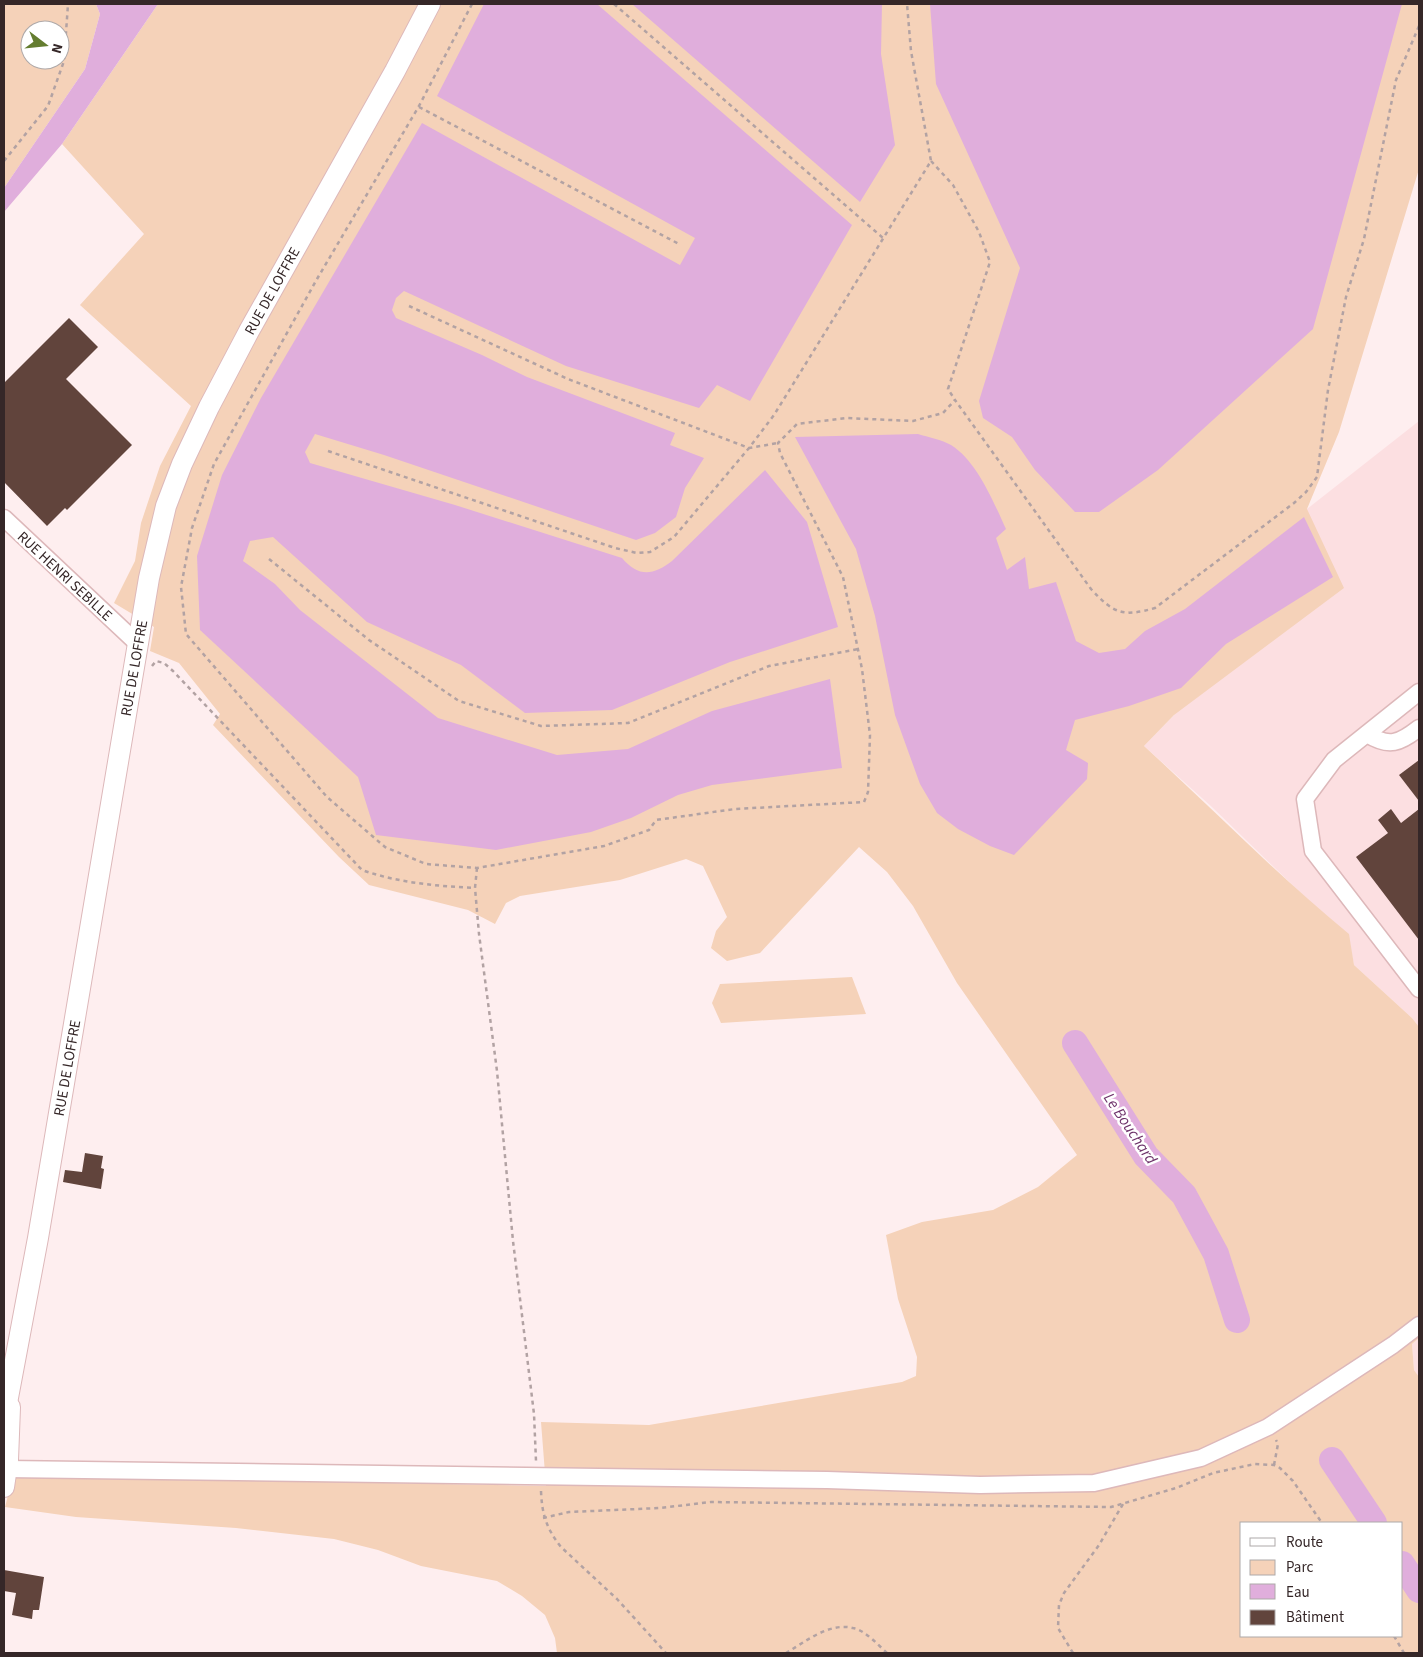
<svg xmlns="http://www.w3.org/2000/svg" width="1423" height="1657" font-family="'Source Sans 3',sans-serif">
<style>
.built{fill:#fcdfe1}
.green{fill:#f5d2b9;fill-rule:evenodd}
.water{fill:#e0aedc}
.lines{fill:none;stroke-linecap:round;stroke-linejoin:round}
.river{stroke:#e0aedc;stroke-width:26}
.building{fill:#61443c}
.minor-casing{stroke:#ddb8ba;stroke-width:19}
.major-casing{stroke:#ddb8ba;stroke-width:22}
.path{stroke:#b2a2a3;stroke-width:2.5;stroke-dasharray:4 4;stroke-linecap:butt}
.minor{stroke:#fff;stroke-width:16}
.major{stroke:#fff;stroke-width:20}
.labels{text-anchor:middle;stroke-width:5;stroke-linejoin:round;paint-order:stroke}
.street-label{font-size:15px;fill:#352728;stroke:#fff}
.water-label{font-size:16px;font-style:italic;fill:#6d326a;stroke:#fff}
</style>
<rect width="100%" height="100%" fill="#feeeef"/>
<g class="built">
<polygon points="1419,421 1419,1027 1412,1018 1354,965 1348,934 1310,902 1212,807 1144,746 1174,715 1307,509"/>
<polygon points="1419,1338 1419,1377 1414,1370 1412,1344"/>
</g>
<g class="green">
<path d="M4 4H96L100 14 85 69 4 188ZM30 30H60V60H30Z"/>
<path d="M158 4H1419V169L1339 432 1307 509 1344 588 1174 715 1144 746C1212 808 1277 875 1349 934L1354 965 1412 1018 1419 1027V1338L1412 1344 1414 1370 1419 1377V1653H557L555 1638 545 1615 522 1596 497 1581 421 1566 378 1550 334 1539 236 1528 76 1517 5 1507 13 1476 546 1486 541 1422 649 1425 902 1382 916 1376 917 1357 898 1299 886 1235 922 1222 993 1210 1038 1187 1077 1155 957 983 913 906 887 872 859 847 760 953 727 961 711 948 716 931 727 917 703 866 686 859 620 880 520 896 506 903 495 924 468 910 369 885 339 857 213 725 220 714 179 663 150 651 154 627 114 603 135 561 141 523 160 466 191 406 80 305 144 234 62 144ZM1242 1523H1402V1636H1242Z"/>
<polygon points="852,977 866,1014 721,1023 712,1003 720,984"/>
</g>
<g class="water">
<polygon points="96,4 158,4 62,144 4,212 4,188 85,69 100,14"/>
<path d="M484 4H597L852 225 750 401 717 385 699 408 566 366 404 291 396 298 392 310 396 318 482 355 527 377 675 433 670 445 704 458 685 488 676 517 655 533 636 540 384 455 315 434 305 452 310 463 455 505 622 558C638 577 653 576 672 561L765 470 807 522 838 627 730 662 612 710 525 713 461 665 367 622 273 537 250 541 243 561 275 584 300 610 438 718 557 755 628 749 712 711 830 679 842 768 712 785 678 795 631 818 591 832 496 850 376 835 358 777 200 630 197 556 222 475 261 398 422 123 680 265 695 238 437 96Z"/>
<polygon points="632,4 882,4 881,54 895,145 860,202"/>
<polygon points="930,4 1402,4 1313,329 1158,470 1099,512 1075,512 1035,470 1012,437 983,418 979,401 1020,268 936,84"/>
<path d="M918 434C928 437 942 440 951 445 977 461 994 503 1006 529L996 538 1007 570 1025 557 1029 589 1056 582 1076 641 1099 653 1125 649 1145 631 1185 609 1304 517 1333 577 1226 644 1181 688 1129 706 1075 720 1066 750 1088 763 1087 779 1014 855 990 846 958 829 937 813 920 784 895 715 875 616 856 549 795 437Z"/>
</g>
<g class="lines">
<g class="river">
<polyline points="1075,1043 1146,1156 1184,1195 1216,1254 1237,1320"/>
<polyline points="1332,1460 1374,1523"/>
<polyline points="1402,1564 1419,1590"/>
</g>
</g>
<g class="building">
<polygon points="69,318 98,347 66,379 132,445 67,510 65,508 47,526 4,482 4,383"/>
<polygon points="1419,760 1419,801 1399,775"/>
<polygon points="1391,809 1401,823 1419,809 1419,940 1356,857 1388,833 1378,820"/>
<polygon points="85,1153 103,1156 101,1168 104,1169 101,1189 63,1182 65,1170 82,1172"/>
<polygon points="4,1570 44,1577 39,1610 33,1610 32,1619 12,1615 16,1593 4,1591"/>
</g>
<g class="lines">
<g class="minor-casing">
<g id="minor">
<polyline points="4,518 138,644"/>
<polyline points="1419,692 1334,760 1305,799 1313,851 1419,989"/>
<path d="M1367 734C1389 748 1400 743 1419 728"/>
<polyline points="7,1469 827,1480 980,1485 1094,1483 1201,1458 1268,1427 1393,1345 1419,1325"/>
</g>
</g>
<g class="major-casing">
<g id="major">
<polyline points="4,1419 38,1238 149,578 166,506 182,464 209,407 249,331 395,71 430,4"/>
<polyline points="4,1487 8,1460 10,1407"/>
</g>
</g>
<g class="path">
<path d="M472 4 419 106 317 279 214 464 192 528 181 587 186 634 327 797 385 847 426 864 477 868 604 846 649 830 656 820 735 809 864 802 868 792 870 735 862 669 843 577 780 453 778 443 797 424 846 418 913 421 943 413 955 400 1091 589C1114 614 1123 617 1155 608L1294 503 1306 492 1317 477 1328 390 1346 297 1364 239 1396 80 1419 26"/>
<polyline points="614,4 883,238"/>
<polyline points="419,107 679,244"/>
<polyline points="4,161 48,106 64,61 68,4"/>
<polyline points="931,161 953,185 979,232 990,262 948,389 955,400"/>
<polyline points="409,306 568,379 749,448 778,443"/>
<polyline points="328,451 615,548 637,553 650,552 674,537 749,448 774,415 931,161 911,51 907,4"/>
<polyline points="269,559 369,640 459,701 541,726 628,723 769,666 858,649"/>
<path d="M152 666 156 661 164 663 173 671 362 870C399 883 436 886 475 888"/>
<polyline points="477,868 475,888 479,934 497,1071 513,1241 534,1414 536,1461"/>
<polyline points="1274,1465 1278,1444 1276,1440"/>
<path d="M541 1491C542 1514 546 1528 561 1547L617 1599 666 1653"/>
<polyline points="543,1518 569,1512 660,1508 711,1502 1111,1507 1176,1488 1213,1473 1255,1464 1274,1465 1280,1468 1293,1481 1322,1523"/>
<polyline points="1394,1636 1404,1653"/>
<path d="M786 1653C805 1642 829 1622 853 1628 865 1630 878 1645 887 1653"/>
<polyline points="1073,1653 1058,1628 1059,1605 1064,1593 1099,1545 1123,1504"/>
</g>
<use href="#minor" class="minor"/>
<use href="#major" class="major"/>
</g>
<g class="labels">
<g class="street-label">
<text transform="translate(272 291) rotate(-61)" y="5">RUE DE LOFFRE</text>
<text transform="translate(65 576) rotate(43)" y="5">RUE HENRI SEBILLE</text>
<text transform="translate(134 668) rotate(-80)" y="5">RUE DE LOFFRE</text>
<text transform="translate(67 1068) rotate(-80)" y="5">RUE DE LOFFRE</text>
</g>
<g class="water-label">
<text transform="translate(1131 1128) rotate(56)" y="6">Le Bouchard</text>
</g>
</g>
<rect width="1423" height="1657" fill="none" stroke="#352728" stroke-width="10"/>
<rect x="1240" y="1522" width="162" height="115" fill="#ffffff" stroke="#aea9a9"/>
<rect x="1250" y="1538" width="25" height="8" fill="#ffffff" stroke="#aea9a9"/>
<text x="1286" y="1547" font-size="15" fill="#352728">Route</text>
<rect x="1250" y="1560" width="25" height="15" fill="#f5d2b9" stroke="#aea9a9"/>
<text x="1286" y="1572" font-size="15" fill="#352728">Parc</text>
<rect x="1250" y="1584" width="25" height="15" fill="#e0aedc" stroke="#aea9a9"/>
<text x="1286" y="1597" font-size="15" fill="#352728">Eau</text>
<rect x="1250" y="1610" width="25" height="15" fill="#61443c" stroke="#aea9a9"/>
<text x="1286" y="1622" font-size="15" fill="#352728">Bâtiment</text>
<g transform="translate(45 45) rotate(106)"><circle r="24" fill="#ffffff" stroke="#aea9a9"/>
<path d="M0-4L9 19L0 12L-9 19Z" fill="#647d30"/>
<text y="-8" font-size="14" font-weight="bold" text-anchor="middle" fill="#352728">N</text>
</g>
</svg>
